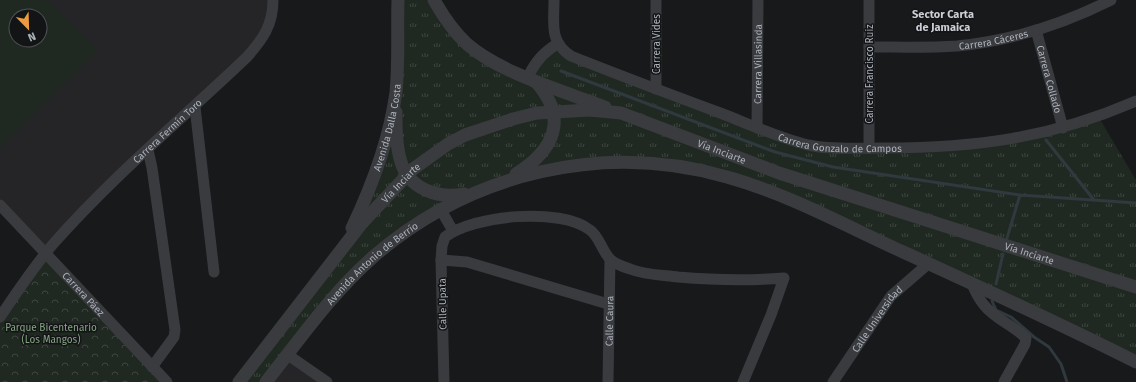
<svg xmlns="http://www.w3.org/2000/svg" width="1136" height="382" font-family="'Fira Sans',sans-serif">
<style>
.built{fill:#252528;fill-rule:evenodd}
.grass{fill:url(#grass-tufts)}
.park{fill:url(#park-crowns)}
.pitch{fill:#202921;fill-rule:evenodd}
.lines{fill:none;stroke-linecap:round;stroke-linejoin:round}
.stream{stroke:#2f393e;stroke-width:3}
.minor{stroke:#3a3b3f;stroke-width:11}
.tertiary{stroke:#3a3b3f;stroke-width:13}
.labels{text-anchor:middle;stroke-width:3;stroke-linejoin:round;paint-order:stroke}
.street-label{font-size:10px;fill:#abb2ba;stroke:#131416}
.park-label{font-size:10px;fill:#85a483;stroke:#131416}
.neighbourhood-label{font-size:11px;font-weight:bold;fill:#ccd0d6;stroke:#131416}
</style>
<defs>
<pattern id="grass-tufts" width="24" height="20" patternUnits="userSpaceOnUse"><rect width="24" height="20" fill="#202921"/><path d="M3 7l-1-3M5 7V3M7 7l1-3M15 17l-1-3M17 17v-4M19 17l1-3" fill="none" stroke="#3e463f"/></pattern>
<pattern id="park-crowns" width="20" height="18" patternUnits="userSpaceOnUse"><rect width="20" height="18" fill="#202921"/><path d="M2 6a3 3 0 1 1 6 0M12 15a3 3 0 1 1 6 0" fill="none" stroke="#3e463f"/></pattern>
</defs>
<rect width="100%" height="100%" fill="#18191b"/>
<g class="built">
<path d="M0 0H273L267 32 46 254 0 205ZM16 16H40V40H16Z"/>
<polygon points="288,355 327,382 266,382"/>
</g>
<polygon class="grass" points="398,0 434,0 457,33 528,77 533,65 560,47 798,142 962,146 1098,116 1136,180 1136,362 791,199 649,163 506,180 387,246 266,382 239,382 343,248 391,114"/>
<polygon class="park" points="46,254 167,382 0,382 0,317"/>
<path class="pitch" d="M0 0H48L98 51 0 148ZM16 16H40V40H16Z"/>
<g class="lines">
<g class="stream">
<polyline points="561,71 775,152 833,167 1020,195 1136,203"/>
<polyline points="1046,140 1094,200"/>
<polyline points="1007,238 1020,195"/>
<polyline points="996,284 1003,254"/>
<polyline points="992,301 996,310 1011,317 1034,337 1049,347 1061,364 1067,382"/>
</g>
<g class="minor">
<path id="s1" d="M554 0C554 23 549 42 571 56 621 76 672 95 723 114 751 125 779 138 808 145 832 150 859 148 883 148 976 148 1051 138 1136 101"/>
<polyline points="869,0 869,148"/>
<path id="s2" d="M1036 30 1063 128"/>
<path id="s3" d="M869 47C898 47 928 48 957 46 1011 41 1063 24 1111 0"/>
<path d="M528 77C535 62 543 53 557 44"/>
<polyline points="656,89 656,0"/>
<polyline points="195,107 214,272"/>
<path id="s4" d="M757 128 758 0"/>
<polyline points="148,150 152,168 175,330 174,337 152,367"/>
<path id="s5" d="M0 205 167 382"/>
<polyline points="441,210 453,231"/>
<polyline points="441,260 467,262 608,304"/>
<path d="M972 284C975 291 979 299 984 305 995 319 1013 325 1026 338L1025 344 1004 382"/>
<path id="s6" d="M0 317C17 292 34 266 54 243 113 176 183 118 247 57 263 39 273 25 273 0"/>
<polyline points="288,355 327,382"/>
<path d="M444 382 441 260 442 246 445 237C474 215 560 207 590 230 600 237 602 252 611 260 615 264 624 267 630 269 645 275 661 275 678 277 713 280 748 281 784 278L771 315 743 382"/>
<path id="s7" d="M608 382 610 259"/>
<path id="s8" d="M833 382 891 296 928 264"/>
</g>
<g class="tertiary">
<path d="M434 0C443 16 454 32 467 44 500 73 563 91 605 107"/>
<path d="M396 112C396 128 396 146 401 162 409 189 438 199 464 194"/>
<path d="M516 174C554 150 569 119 536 82"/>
<path id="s9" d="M352 228C371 188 390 137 396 92 399 62 397 30 398 0"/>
<path id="s10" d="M239 382 362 223 413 169 448 144 465 135 513 119 537 113 590 110 621 113 779 173 1136 287"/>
<path id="s11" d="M266 382C300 339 332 293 373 257 470 173 603 141 727 177 788 194 844 225 901 251 980 287 1059 323 1136 362"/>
</g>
</g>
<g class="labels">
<g class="street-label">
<text dy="4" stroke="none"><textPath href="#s3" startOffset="125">Carrera Cáceres</textPath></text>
<text transform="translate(656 44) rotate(-90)" y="4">Carrera Vides</text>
<text dy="4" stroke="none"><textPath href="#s4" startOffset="64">Carrera Villasinda</textPath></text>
<text transform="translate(869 74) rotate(-90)" y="4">Carrera Francisco Ruiz</text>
<text dy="4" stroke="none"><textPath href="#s2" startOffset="51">Carrera Collado</textPath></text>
<text dy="4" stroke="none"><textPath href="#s9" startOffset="107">Avenida Dalla Costa</textPath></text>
<text dy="4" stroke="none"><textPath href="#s6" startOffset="251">Carrera Fermín Toro</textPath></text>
<text dy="4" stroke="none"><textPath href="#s1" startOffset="347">Carrera Gonzalo de Campos</textPath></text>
<text dy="4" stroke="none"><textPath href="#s10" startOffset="605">Vía Inciarte</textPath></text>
<text dy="4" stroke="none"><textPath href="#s10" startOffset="257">Vía Inciarte</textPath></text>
<text dy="4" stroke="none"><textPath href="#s10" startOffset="929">Vía Inciarte</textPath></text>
<text dy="4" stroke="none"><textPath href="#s11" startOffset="160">Avenida Antonio de Berrío</textPath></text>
<text dy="4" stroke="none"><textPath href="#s5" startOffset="122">Carrera Páez</textPath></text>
<text transform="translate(442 304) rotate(-91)" y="4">Calle Upata</text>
<text dy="4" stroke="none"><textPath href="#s8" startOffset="77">Calle Universidad</textPath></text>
<text dy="4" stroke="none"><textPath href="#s7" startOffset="61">Calle Caura</textPath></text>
</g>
<g class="park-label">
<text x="51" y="331">Parque Bicentenario<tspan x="51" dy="12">(Los Mangos)</tspan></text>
</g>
<g class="neighbourhood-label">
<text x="943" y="18">Sector Carta<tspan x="943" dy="13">de Jamaica</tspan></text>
</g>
</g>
<g transform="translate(28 28) rotate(157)"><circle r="19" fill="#131416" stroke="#505358"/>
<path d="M0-3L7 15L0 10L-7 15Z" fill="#ec9b3f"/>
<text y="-6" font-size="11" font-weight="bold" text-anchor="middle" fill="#abb2ba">N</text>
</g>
</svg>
